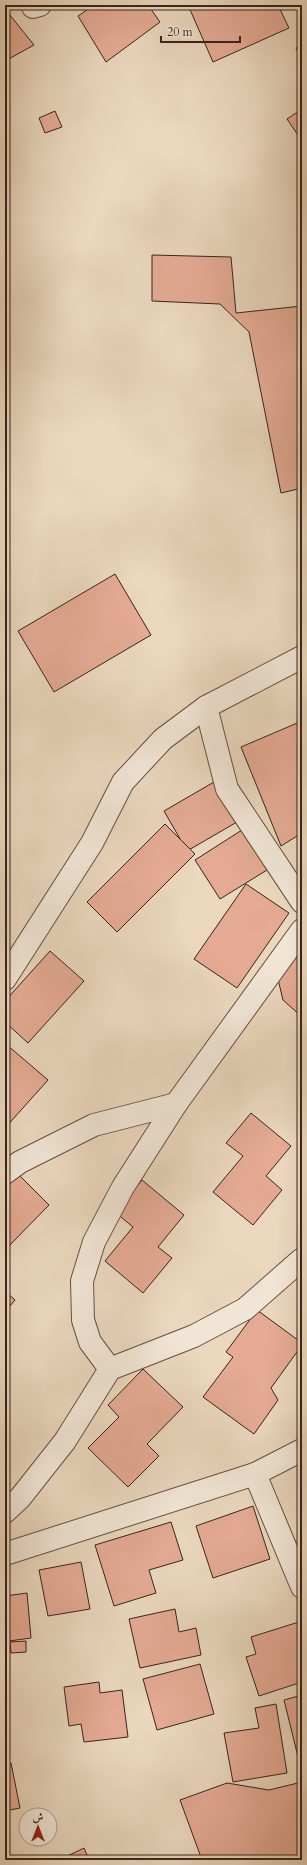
<svg xmlns="http://www.w3.org/2000/svg" width="307" height="1865" font-family="Cardo,Amiri,serif">
<style>
.building{fill:#e4aa94;stroke:#39231a}
.lines{fill:none;stroke-linecap:round;stroke-linejoin:round}
.street-casing{stroke:#655043;stroke-width:24}
.street{stroke:#f1e5d5;stroke-width:22}
</style>
<rect width="100%" height="100%" fill="#ead7be"/>
<filter id="stains"><feTurbulence type="fractalNoise" baseFrequency=".005" numOctaves="4"/><feColorMatrix values="0 0 0 0 .2 0 0 0 0 .09 0 0 0 0 .02 0 0 0 .5 -.17"/></filter>
<radialGradient id="worn" r=".72"><stop offset=".6" stop-color="#630" stop-opacity="0"/><stop offset="1" stop-color="#630" stop-opacity=".3"/></radialGradient>
<g class="building">
<polygon points="94,5 148,5 160,22 106,62 78,16"/>
<polygon points="188,5 278,5 289,28 213,62"/>
<polygon points="5,9 34,45 5,61"/>
<polygon points="302,45 302,61 296,48"/>
<polygon points="302,109 302,141 287,119"/>
<polygon points="55,111 62,127 45,133 39,118"/>
<polygon points="152,255 231,257 236,313 302,306 302,488 281,493 249,332 220,304 152,301"/>
<polygon points="115,574 151,635 54,692 18,631"/>
<polygon points="302,721 302,833 281,846 241,747"/>
<polygon points="214,782 237,822 187,851 164,811"/>
<polygon points="165,824 195,854 117,932 87,902"/>
<polygon points="242,830 267,870 220,899 195,860"/>
<polygon points="246,884 289,913 237,988 194,959"/>
<polygon points="302,946 302,1017 283,1000 277,975"/>
<polygon points="50,951 84,981 28,1043 5,1022 5,1001"/>
<polygon points="7,1045 48,1080 5,1128 5,1047"/>
<polygon points="251,1113 291,1146 266,1176 282,1190 253,1225 213,1192 243,1156 226,1143"/>
<polygon points="14,1170 49,1205 5,1250 5,1180"/>
<polygon points="142,1180 184,1215 158,1247 172,1258 143,1293 105,1261 133,1227 115,1212"/>
<polygon points="5,1291 15,1300 5,1312"/>
<polygon points="257,1310 302,1343 302,1345 271,1388 278,1400 254,1434 203,1397 233,1357 226,1352"/>
<polygon points="143,1369 183,1407 147,1444 159,1456 128,1487 88,1448 119,1417 108,1405"/>
<polygon points="253,1506 270,1559 213,1578 196,1526"/>
<polygon points="171,1522 183,1560 149,1570 156,1593 114,1606 95,1545"/>
<polygon points="81,1562 90,1609 48,1616 39,1570"/>
<polygon points="27,1593 31,1638 9,1641 10,1653 5,1653 5,1596"/>
<polygon points="175,1609 179,1632 196,1628 201,1655 140,1668 129,1619"/>
<polygon points="302,1621 302,1682 259,1696 246,1657 256,1654 251,1637"/>
<polygon points="26,1641 26,1652 11,1653 10,1642"/>
<polygon points="200,1664 214,1714 157,1730 143,1679"/>
<polygon points="99,1682 100,1693 122,1690 128,1737 84,1742 81,1724 69,1726 64,1687"/>
<polygon points="302,1695 302,1760 299,1761 284,1700"/>
<polygon points="276,1704 287,1773 233,1782 224,1733 259,1728 255,1708"/>
<polygon points="11,1763 20,1808 5,1811 5,1764"/>
<polygon points="302,1782 302,1860 202,1860 180,1800 227,1783 269,1790"/>
<polygon points="84,1848 89,1860 59,1860"/>
</g>
<g class="lines">
<g class="street-casing">
<g id="street">
<polyline points="33,7 40,5"/>
<polyline points="206,707 227,789 302,902"/>
<polyline points="5,979 92,843 123,782 163,739 206,707 302,657"/>
<polyline points="5,1173 20,1162 94,1125 176,1104"/>
<polyline points="110,1369 90,1342 83,1320 82,1281 94,1242 123,1187 176,1104 302,930"/>
<polyline points="255,1474 302,1587"/>
<polyline points="5,1512 20,1498 65,1441 110,1369 194,1336 245,1309 302,1259"/>
<polyline points="5,1554 255,1474 302,1450"/>
</g>
</g>
<use href="#street" class="street"/>
</g>
<rect width="307" height="1865" fill="none" stroke="#ead7be" stroke-width="20"/>
<rect x="6" y="6" width="295" height="1853" fill="none" stroke="#39231a" stroke-width="2"/>
<rect x="10" y="10" width="287" height="1845" fill="none" stroke="#39231a"/>
<g transform="translate(38 1827)"><circle r="19" fill="#f1e5d5" stroke="#a7978a"/>
<path d="M0-3L7 15L0 10L-7 15Z" fill="#8f2418"/>
<text y="-6" font-size="11" font-weight="bold" text-anchor="middle" fill="#39231a">ش</text>
</g>
<path d="M161 36v6h79v-6" fill="none" stroke="#39231a" stroke-width="2"/>
<text x="167" y="36" font-size="12" fill="#39231a" stroke="#f1e5d5" stroke-width="3" paint-order="stroke">20 m</text>
<rect width="100%" height="100%" filter="url(#stains)"/>
<rect width="100%" height="100%" fill="url(#worn)"/>
</svg>
